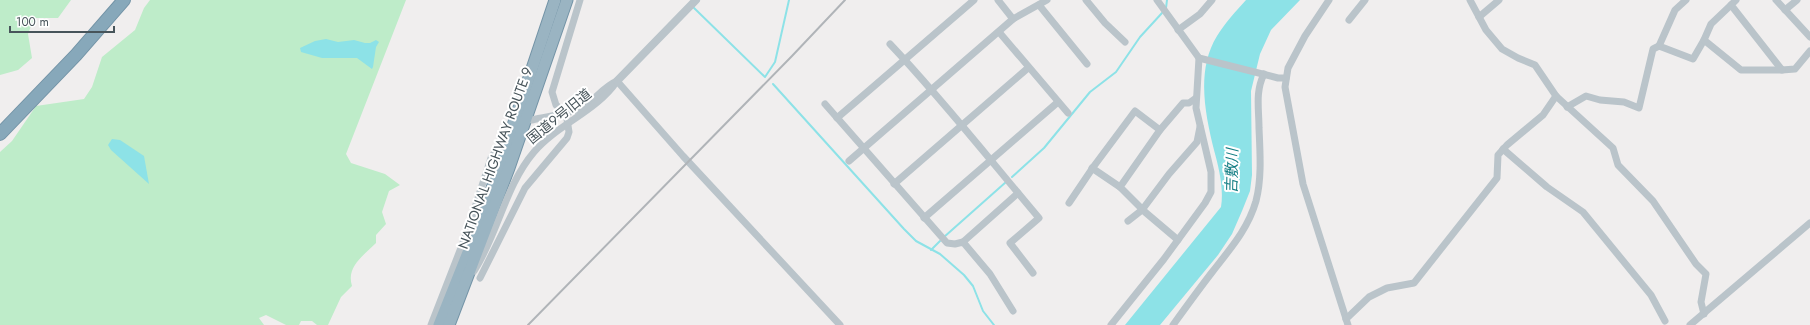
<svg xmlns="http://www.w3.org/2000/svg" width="1810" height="325" font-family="Jost,'Noto Sans JP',sans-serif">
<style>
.green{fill:#beecc9}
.water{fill:#8de2e7}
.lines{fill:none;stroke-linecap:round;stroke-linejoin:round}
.stream{stroke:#8de2e7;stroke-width:2}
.trunk-casing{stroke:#7393a6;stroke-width:13}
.motorway-casing{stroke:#7393a6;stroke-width:14}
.minor{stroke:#bac4ca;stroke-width:7}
.tertiary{stroke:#bac4ca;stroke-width:8}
.trunk{stroke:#9ab4c2;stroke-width:11}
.motorway{stroke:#87a8ba;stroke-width:12}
.rail{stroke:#b0b4b8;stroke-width:2}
.labels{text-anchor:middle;stroke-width:4;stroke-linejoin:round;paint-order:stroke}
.street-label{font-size:14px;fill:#47545a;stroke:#fff}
.water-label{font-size:15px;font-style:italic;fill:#137e84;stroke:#fff}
</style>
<rect width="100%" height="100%" fill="#f0eeee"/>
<g class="green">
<polygon points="0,0 71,0 58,18 34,18 28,34 32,58 18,70 0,75"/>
<path d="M150 0H406L346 154 351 163 385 174 400 185 389 191 382 212 386 224 376 235V243C363 256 346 267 352 286L341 297 328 325H317L312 321H301L299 325H286L266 315 259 318 264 325H0V152L12 141 36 106 84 99 92 87 102 57 135 30 144 8Z"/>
</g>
<g class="water">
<path d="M1246 0H1300L1271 30 1260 54 1251 91 1252 175 1250 191 1242 211 1232 234 1218 255 1160 325H1125L1221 207C1224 189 1219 168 1214 150 1205 114 1196 70 1217 36 1225 23 1236 11 1246 0Z"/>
<polygon points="326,39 338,42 354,40 365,43 370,43 376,40 379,42 376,47 373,67 372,69 357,58 322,58 301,52 300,48 315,41"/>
<polygon points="112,139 120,140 144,156 149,184 111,150 108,145"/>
</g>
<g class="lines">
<g class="stream">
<polyline points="692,6 765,77 775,62 789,0"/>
<polyline points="1166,8 1167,0"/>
<polyline points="773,84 904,229 916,241 940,254 964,275 973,286 983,311 994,325"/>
<polyline points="1012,177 1044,148 1090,92 1116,72 1140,37 1162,13"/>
<polyline points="944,237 1006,182"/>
<polyline points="931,250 940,241"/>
</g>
<g class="trunk-casing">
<g id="trunk">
<polyline points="439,325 483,215 555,0"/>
<polyline points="449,325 509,168 567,0"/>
</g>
</g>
<g class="motorway-casing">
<polyline id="motorway" points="0,134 76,55 124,0"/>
</g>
<g class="minor">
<polyline points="998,0 1013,19"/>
<polyline points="1086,0 1105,23 1125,42"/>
<polyline points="1157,0 1199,58 1278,78 1286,78"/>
<polyline points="1329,0 1305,36 1288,68 1285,87 1303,184 1348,325"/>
<polyline points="1470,0 1486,30 1502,49 1518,58 1535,65 1556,96 1613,148 1618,165 1653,201 1696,264 1706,274 1701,302 1704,314"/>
<polyline points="1686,0 1675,10 1659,46 1693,59 1704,40"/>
<polyline points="1736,0 1731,5 1782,70 1795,69 1810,51"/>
<polyline points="1776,0 1810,37"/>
<polyline points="1039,5 1087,64"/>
<polyline points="1731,5 1711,24 1704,40 1741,70 1782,70"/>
<polyline points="1785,10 1797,0"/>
<polyline points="1479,17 1499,0"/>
<polyline points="1349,20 1365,0"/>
<polyline points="1178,30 1200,14 1212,0"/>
<polyline points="999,32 1068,113"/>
<path d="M890 44C943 100 990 160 1039 218L1010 243 1033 273"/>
<polyline points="617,81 683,156 840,325"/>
<polyline points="825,104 947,243 955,244 963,242 990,274 1013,311"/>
<polyline points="1567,107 1586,96 1600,100 1624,102 1639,108 1653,49 1659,46"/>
<polyline points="837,118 974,0"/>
<path d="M532 120C548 116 567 115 583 107 595 100 603 87 617 81"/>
<polyline points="1503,149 1547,187 1583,212 1651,295 1665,321"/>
<polyline points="849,161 1013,19 1047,0"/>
<polyline points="1092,168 1120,187"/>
<polyline points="894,184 1028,68"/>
<polyline points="1069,203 1094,166 1135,111 1160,130"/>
<polyline points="924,218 1058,102"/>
<polyline points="1128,221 1142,210 1169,174 1197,142 1200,127"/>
<polyline points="1178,240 1145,212 1120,187 1160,130 1183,103 1189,103 1196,98"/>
<polyline points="963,242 1018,193"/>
<path d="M474 271C498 234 505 186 534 152 558 124 597 111 617 81"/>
<polyline points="480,278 525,188 567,138 569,132 566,113 556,105 552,92 580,0"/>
<polyline points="1346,319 1369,297 1387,288 1414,283 1497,178 1498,155 1507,145 1543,115 1556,96"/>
<polyline points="431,325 466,235 491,158 507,134"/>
<polyline points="1111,325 1164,259 1205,203 1211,192 1211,172 1196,108 1199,58"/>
<path d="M1173 325C1186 307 1199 289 1213 271 1230 249 1248 229 1256 201 1262 178 1260 152 1259 128 1259 109 1255 92 1264 74"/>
<polyline points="1690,325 1810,223"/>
</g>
<polyline class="tertiary" points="617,81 696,0"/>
<use href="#trunk" class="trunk"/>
<use href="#motorway" class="motorway"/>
<polyline class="rail" points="528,325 792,56 845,0"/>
</g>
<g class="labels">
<g class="street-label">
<text transform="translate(559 116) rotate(-39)" y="5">国道9号旧道</text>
<text transform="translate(495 158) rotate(-70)" y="5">NATIONAL HIGHWAY ROUTE 9</text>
</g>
<g class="water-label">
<text transform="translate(1232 171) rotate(-89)" y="5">吉敷川</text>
</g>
</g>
<path d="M10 26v6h104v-6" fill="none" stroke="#47545a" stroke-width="2"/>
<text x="16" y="26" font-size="12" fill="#47545a" stroke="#ffffff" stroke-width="3" paint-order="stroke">100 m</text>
</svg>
